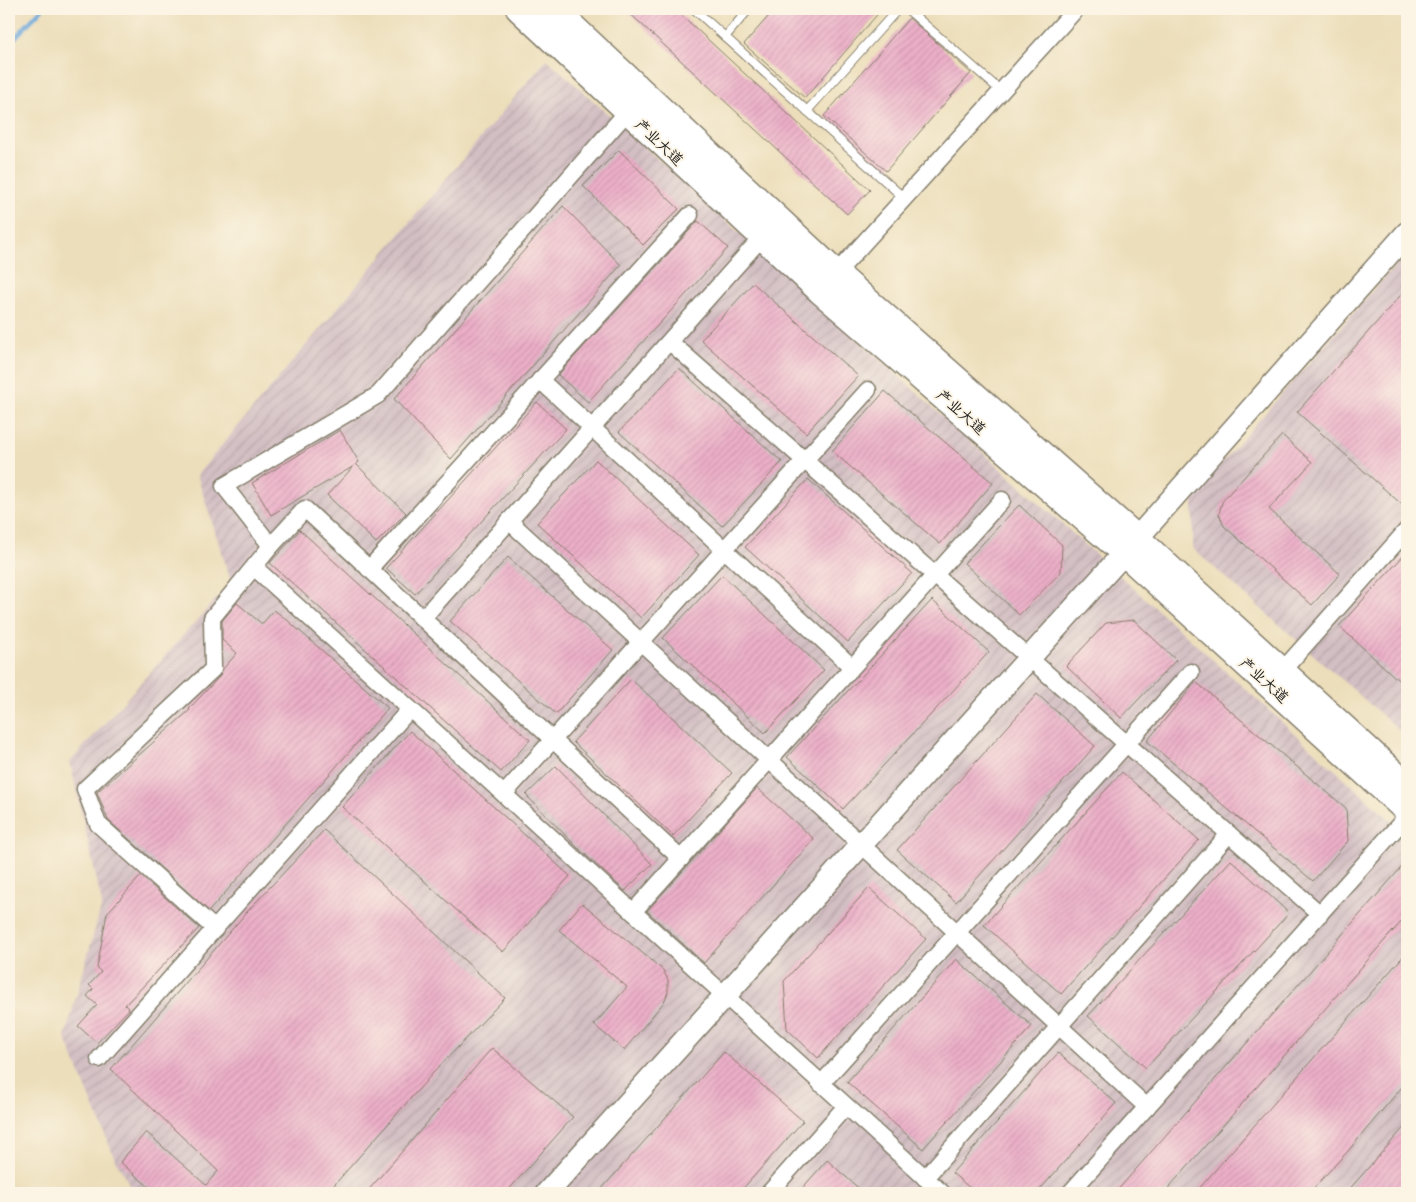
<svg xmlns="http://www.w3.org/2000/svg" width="1416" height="1202" font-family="'Balsamiq Sans','LXGW WenKai TC',sans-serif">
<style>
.industrial{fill:url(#industrial-furrows)}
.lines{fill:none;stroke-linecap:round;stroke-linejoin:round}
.stream{stroke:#68a6da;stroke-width:4.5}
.building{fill:url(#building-hatch)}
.lane-casing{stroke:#847d6b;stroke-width:10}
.street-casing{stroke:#847d6b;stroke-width:19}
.secondary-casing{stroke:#847d6b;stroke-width:25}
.primary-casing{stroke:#847d6b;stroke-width:28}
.lane{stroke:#fff;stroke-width:8}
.street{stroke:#fff;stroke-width:16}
.secondary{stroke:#fff;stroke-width:22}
.primary{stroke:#fff;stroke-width:25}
.labels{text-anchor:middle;stroke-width:4;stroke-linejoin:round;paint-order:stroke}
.street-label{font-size:15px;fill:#1c1c1c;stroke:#fcf5e5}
</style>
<defs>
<pattern id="industrial-furrows" width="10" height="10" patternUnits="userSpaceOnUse" patternTransform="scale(1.25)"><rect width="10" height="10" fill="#d2bec3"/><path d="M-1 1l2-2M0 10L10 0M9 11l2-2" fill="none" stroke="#b4a3a7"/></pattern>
<pattern id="building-hatch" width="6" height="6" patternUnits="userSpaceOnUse" patternTransform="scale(1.25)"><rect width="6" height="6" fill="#ecafc8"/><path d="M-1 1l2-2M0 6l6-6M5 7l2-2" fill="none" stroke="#ca96ab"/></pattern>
</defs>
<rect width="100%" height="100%" fill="#fcf5e5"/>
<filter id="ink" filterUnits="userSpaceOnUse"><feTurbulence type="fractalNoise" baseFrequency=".02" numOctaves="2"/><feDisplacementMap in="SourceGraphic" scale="10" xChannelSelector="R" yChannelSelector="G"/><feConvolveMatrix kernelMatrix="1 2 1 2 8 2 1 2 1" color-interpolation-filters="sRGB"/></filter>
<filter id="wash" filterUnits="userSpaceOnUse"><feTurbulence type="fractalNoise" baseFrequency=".0096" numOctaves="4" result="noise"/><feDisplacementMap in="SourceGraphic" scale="20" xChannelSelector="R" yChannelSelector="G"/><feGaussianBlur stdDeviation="1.12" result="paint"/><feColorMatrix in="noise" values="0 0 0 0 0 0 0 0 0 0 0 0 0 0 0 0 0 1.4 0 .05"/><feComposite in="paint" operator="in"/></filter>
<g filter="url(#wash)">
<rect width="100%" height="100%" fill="#ecdeba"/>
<g class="industrial">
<polygon points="547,59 1407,835 1407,1193 134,1193 115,1159 65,1037 102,904 70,762 231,582 197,475"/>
<polygon points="1407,252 1407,737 1193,549 1193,495"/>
</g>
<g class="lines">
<polyline class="stream" points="9,44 42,9"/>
</g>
<g id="blocks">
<g class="building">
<polygon points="625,9 675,9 870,190 847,214"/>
<polygon points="775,9 882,9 805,98 744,44"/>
<polygon points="909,18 971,73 886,171 824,116"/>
<polygon points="619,150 679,209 643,245 583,186"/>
<polygon points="563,206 621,265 451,459 394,399"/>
<polygon points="698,221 728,248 588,402 558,375"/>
<polygon points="753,283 858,376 806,433 701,340"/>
<polygon points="1407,288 1407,509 1297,412"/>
<polygon points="679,368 782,462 722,526 619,432"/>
<polygon points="885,391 993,483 940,544 832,451"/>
<polygon points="537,402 566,429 415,594 386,568"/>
<polygon points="340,430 359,462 356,464 406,513 376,543 327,495 354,466 271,515 252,483"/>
<polygon points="1282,435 1312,462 1269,509 1340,574 1312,605 1224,526 1219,514 1222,502 1226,497"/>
<polygon points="596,460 699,555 641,618 537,523"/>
<polygon points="808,479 912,573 848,642 745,547"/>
<polygon points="1019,505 1062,545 1061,572 1019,615 964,563"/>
<polygon points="300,530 530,740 501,772 270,563"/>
<polygon points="1407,552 1407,688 1339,626"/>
<polygon points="508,557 613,650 556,714 450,621"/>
<polygon points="722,575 824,670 765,733 663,638"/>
<polygon points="932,600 989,652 843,809 787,757"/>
<polygon points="237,603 262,624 274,610 286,619 388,708 209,911 108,820 97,792 190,710 189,709 220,676 223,669 237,653 222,640 222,621"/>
<polygon points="1134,620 1176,660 1121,718 1066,666 1106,623"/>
<polygon points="631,679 732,773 673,836 573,742"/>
<polygon points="1196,682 1346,808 1348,841 1313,881 1147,741"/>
<polygon points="1037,694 1095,746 956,902 897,850"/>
<polygon points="410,731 570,876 503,952 342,807"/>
<polygon points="556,766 652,864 625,891 576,846 526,795"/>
<polygon points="1122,772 1199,840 1061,994 984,925"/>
<polygon points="757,788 814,839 704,963 647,911"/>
<polygon points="324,830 505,998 434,1072 327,1193 156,1193 120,1162 146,1132 206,1185 218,1171 111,1069 254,904"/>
<polygon points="1231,860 1289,913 1146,1068 1088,1016"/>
<polygon points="1407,861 1407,915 1262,1081 1164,1193 1115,1193"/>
<polygon points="141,876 199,928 125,1005 129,1009 97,1043 78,1026 97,1005 87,996 93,989 89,985 101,972 97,968 107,913"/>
<polygon points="869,888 926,939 818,1058 787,1029 784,981"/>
<polygon points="582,903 663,970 668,980 668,992 664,1002 624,1050 594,1025 627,987 559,930"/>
<polygon points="1407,952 1407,1081 1348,1151 1309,1193 1195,1193"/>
<polygon points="956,959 1032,1026 923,1149 847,1082"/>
<polygon points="492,1048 573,1117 506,1193 366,1193"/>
<polygon points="724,1052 803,1121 739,1193 598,1193"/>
<polygon points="1058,1053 1116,1103 1037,1193 976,1193 952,1173"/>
<polygon points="1407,1124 1407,1181 1403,1186 1395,1193 1346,1193"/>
<polygon points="827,1160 864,1193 798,1193"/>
</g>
</g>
</g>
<g filter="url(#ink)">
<use href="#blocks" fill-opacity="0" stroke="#847d6b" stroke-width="1"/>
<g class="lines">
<g class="lane-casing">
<g id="lane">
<polyline points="694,9 904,198"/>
<polyline points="907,9 1001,91"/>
<polyline points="725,37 749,9"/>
<polyline points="807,111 898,9"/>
</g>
</g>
<g class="street-casing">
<g id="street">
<polyline points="830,280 1076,9"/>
<polyline points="670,342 1320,914"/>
<polyline points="540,380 852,667"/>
<polyline points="509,521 1147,1107"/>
<polyline points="271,546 305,509 681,859"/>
<polyline points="254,567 942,1193"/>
<polyline points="369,569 690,215"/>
<polyline points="422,619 762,237"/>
<polyline points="1282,671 1407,530"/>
<polyline points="504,794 868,390"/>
<polyline points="633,912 1002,500"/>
<polyline points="215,929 98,824 85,789 213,669 212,618 271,546 224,486 378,395 627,112"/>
<polyline points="99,1059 410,709"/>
<polyline points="821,1084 1191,672"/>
<polyline points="925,1178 1229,834"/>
<polyline points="769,1193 846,1106"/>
<polyline points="1070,1193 1407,816"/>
</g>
</g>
<g class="secondary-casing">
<polyline id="secondary" points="547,1193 1124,553 1407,233"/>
</g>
<g class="primary-casing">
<g id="primary">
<polyline points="519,9 820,291 1124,553 1407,811"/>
<polyline points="554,9 836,273 1137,538 1407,785"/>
</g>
</g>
<use href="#lane" class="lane"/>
<use href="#street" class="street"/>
<use href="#secondary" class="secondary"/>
<use href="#primary" class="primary"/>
</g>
</g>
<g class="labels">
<g class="street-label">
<text transform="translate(659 142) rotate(43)" y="5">产业大道</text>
<text transform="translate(961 412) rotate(41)" y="5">产业大道</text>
<text transform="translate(1264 680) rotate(42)" y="5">产业大道</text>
</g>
</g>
<rect width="1416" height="1202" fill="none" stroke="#fcf5e5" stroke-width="30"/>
</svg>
